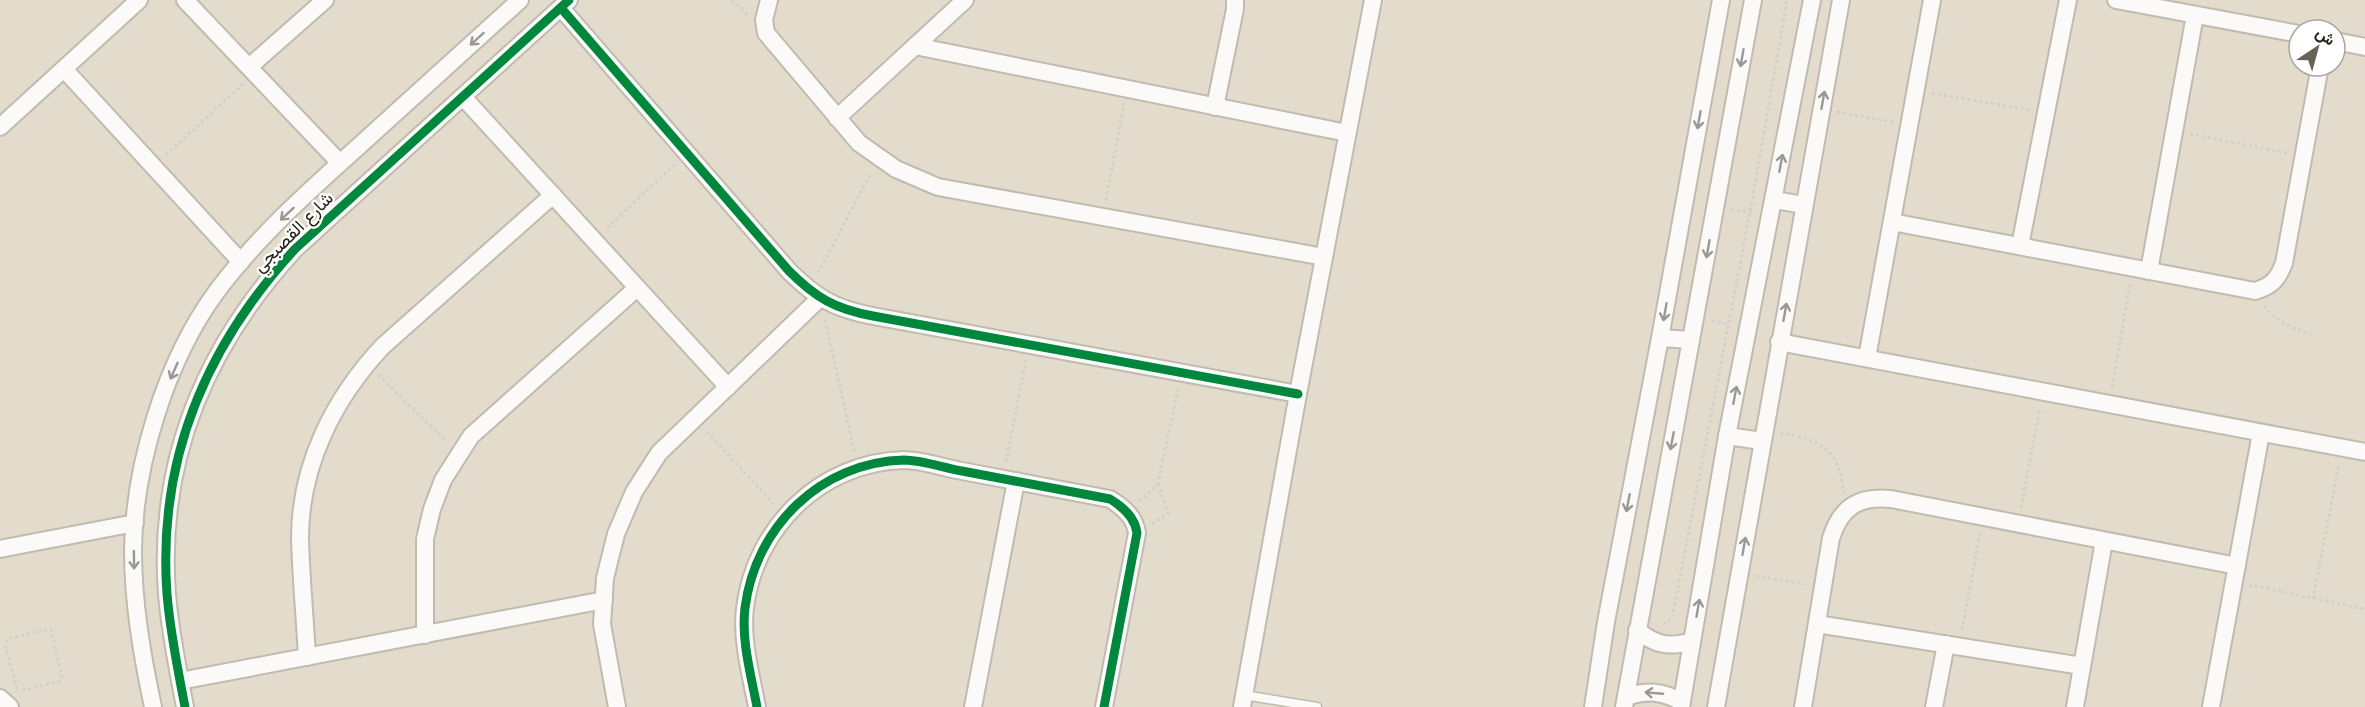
<svg xmlns="http://www.w3.org/2000/svg" width="2365" height="707" font-family="'Fira Sans',Vazirmatn,sans-serif">
<style>
.lines{fill:none;stroke-linecap:round;stroke-linejoin:round}
.lane-casing{stroke:#c0bbaf;stroke-width:11}
.street-casing{stroke:#c0bbaf;stroke-width:20}
.path{stroke:#d2d0cb;stroke-width:3;stroke-dasharray:3 3;stroke-linecap:butt}
.lane{stroke:#fbfaf8;stroke-width:8}
.street{stroke:#fbfaf8;stroke-width:16}
.cycleway-casing{stroke:#fff;stroke-width:13}
.cycleway{stroke:#00873e;stroke-width:9}
.oneway{stroke:#9a9892}
.labels{text-anchor:middle;stroke-width:4.5;stroke-linejoin:round;paint-order:stroke}
.street-label{font-size:18px;fill:#242016;stroke:#fff}
</style>
<rect width="100%" height="100%" fill="#e3dccd"/>
<g class="lines">
<g class="lane-casing">
<polyline id="lane" points="1244,695 1317,707"/>
</g>
<g class="street-casing">
<g id="street">
<polyline points="185,0 340,163"/>
<polyline points="769,0 764,20 766,33 859,143 896,169 938,187 1324,257"/>
<polyline points="2116,0 2299,34"/>
<path d="M561 8 789 271C816 298 835 309 873 316L1298 394"/>
<polyline points="2335,41 2365,47"/>
<polyline points="915,46 1347,133"/>
<polyline points="249,67 325,0"/>
<polyline points="64,69 241,262"/>
<polyline points="463,97 728,387"/>
<polyline points="1215,107 1235,9 1235,0"/>
<polyline points="837,118 965,0"/>
<polyline points="0,127 139,0"/>
<polyline points="1774,200 1804,205"/>
<path d="M1892 222 2255 291C2272 286 2278 279 2284 263L2320 66"/>
<polyline points="2020,246 2068,0"/>
<polyline points="2149,271 2195,15"/>
<polyline points="1660,338 1691,340"/>
<polyline points="1779,342 2365,452"/>
<polyline points="1867,358 1932,0"/>
<polyline points="1727,436 1762,441"/>
<polyline points="0,549 135,523"/>
<polyline points="1817,624 2082,666"/>
<path d="M1637 630C1655 645 1669 648 1692 641"/>
<polyline points="425,635 425,539 432,509 443,480 471,436 637,288"/>
<path d="M307 657C305 618 301 578 300 538 300 465 334 398 383 346L553 195"/>
<polyline points="180,681 604,600"/>
<path d="M1626 697C1647 690 1662 691 1682 702"/>
<polyline points="0,698 10,707"/>
<path d="M153 707C142 655 133 603 133 550 134 465 166 360 217 291 257 237 309 191 359 146 413 97 466 49 520 0"/>
<path d="M185 707C178 670 170 632 167 594 157 459 206 346 295 249L569 0"/>
<polyline points="617,707 602,624 605,578 616,534 634,492 659,453 820,298"/>
<path d="M757 707C751 675 741 640 745 608 755 527 821 462 904 460 922 460 944 468 962 471 1011 480 1061 490 1110 499 1123 507 1135 517 1137 533L1104 707"/>
<polyline points="973,707 1016,481"/>
<polyline points="1242,707 1298,394 1373,0"/>
<polyline points="1593,707 1606,622 1660,338 1721,0"/>
<polyline points="1624,707 1753,0"/>
<polyline points="1681,707 1727,436 1812,0"/>
<polyline points="1716,707 1841,0"/>
<path d="M1803 707 1831 538C1841 507 1858 496 1891 499L2237 566"/>
<polyline points="1934,707 1946,644"/>
<polyline points="2075,707 2104,541"/>
<polyline points="2211,707 2261,433"/>
</g>
</g>
<g class="path">
<polyline points="732,0 748,15"/>
<polyline points="1932,93 2029,110"/>
<polyline points="1837,112 1893,122"/>
<polyline points="2190,134 2287,153"/>
<polyline points="166,155 243,84"/>
<polyline points="1106,200 1124,103"/>
<polyline points="1731,210 1752,212"/>
<polyline points="607,228 674,165"/>
<polyline points="818,273 871,173"/>
<path d="M2264 306C2277 321 2291 329 2311 334"/>
<polyline points="825,320 855,454"/>
<polyline points="1712,321 1729,324"/>
<polyline points="378,375 447,442"/>
<polyline points="2112,387 2130,284"/>
<polyline points="707,432 774,504"/>
<path d="M1780 433C1822 441 1839 448 1844 493"/>
<polyline points="1006,462 1026,360"/>
<polyline points="1139,501 1148,494 1158,483 1178,389"/>
<polyline points="2021,508 2040,408"/>
<polyline points="1152,524 1168,514 1158,483"/>
<polyline points="1756,576 1805,584"/>
<polyline points="2249,585 2365,609"/>
<polyline points="2313,599 2339,464"/>
<polyline points="1663,624 1672,619 1750,212 1787,0"/>
<polyline points="1962,630 1980,533"/>
<polyline points="17,689 5,645 9,638 51,629 62,677 60,681 19,691"/>
</g>
<use href="#lane" class="lane"/>
<use href="#street" class="street"/>
<g class="cycleway-casing">
<g id="cycleway">
<path d="M561 8 789 271C816 298 835 309 873 316L1298 394"/>
<path d="M185 707C178 670 170 632 167 594 157 459 206 346 295 249L569 0"/>
<path d="M757 707C751 675 741 640 745 608 755 527 821 462 904 460 922 460 944 468 962 471 1011 480 1061 490 1110 499 1123 507 1135 517 1137 533L1104 707"/>
</g>
</g>
<use href="#cycleway" class="cycleway"/>
</g>
<defs><path id="oneway-shaft" d="M-6 0H5M1.5-3L5.5 0L1.5 3" fill="none" stroke-width="1.6" stroke-linecap="round" stroke-linejoin="round" transform="scale(1.5)"/></defs>
<g class="oneway">
<use href="#oneway-shaft" transform="translate(477 39) rotate(138)"/>
<use href="#oneway-shaft" transform="translate(1742 58) rotate(100)"/>
<use href="#oneway-shaft" transform="translate(1823 100) rotate(-80)"/>
<use href="#oneway-shaft" transform="translate(1699 120) rotate(100)"/>
<use href="#oneway-shaft" transform="translate(1781 163) rotate(-79)"/>
<use href="#oneway-shaft" transform="translate(287 214) rotate(137)"/>
<use href="#oneway-shaft" transform="translate(1708 249) rotate(100)"/>
<use href="#oneway-shaft" transform="translate(1665 312) rotate(100)"/>
<use href="#oneway-shaft" transform="translate(1785 312) rotate(-80)"/>
<use href="#oneway-shaft" transform="translate(174 371) rotate(114)"/>
<use href="#oneway-shaft" transform="translate(1735 395) rotate(-79)"/>
<use href="#oneway-shaft" transform="translate(1672 441) rotate(101)"/>
<use href="#oneway-shaft" transform="translate(1628 503) rotate(101)"/>
<use href="#oneway-shaft" transform="translate(1744 546) rotate(-80)"/>
<use href="#oneway-shaft" transform="translate(134 560) rotate(89)"/>
<use href="#oneway-shaft" transform="translate(1698 608) rotate(-80)"/>
<use href="#oneway-shaft" transform="translate(1654 693) rotate(-175)"/>
</g>
<g class="labels">
<g class="street-label">
<text transform="translate(293 232) rotate(-45)" y="6">شارع القصبجي</text>
</g>
</g>
<g transform="translate(2317 48) rotate(36)"><circle r="28" fill="#ffffff" stroke="#a7a6a2" stroke-width="1.5"/>
<path d="M0-4.5L10 22L0 15L-10 22Z" fill="#676256"/>
<text y="-9" font-size="16" font-weight="bold" text-anchor="middle" fill="#242016">ش</text>
</g>
</svg>
